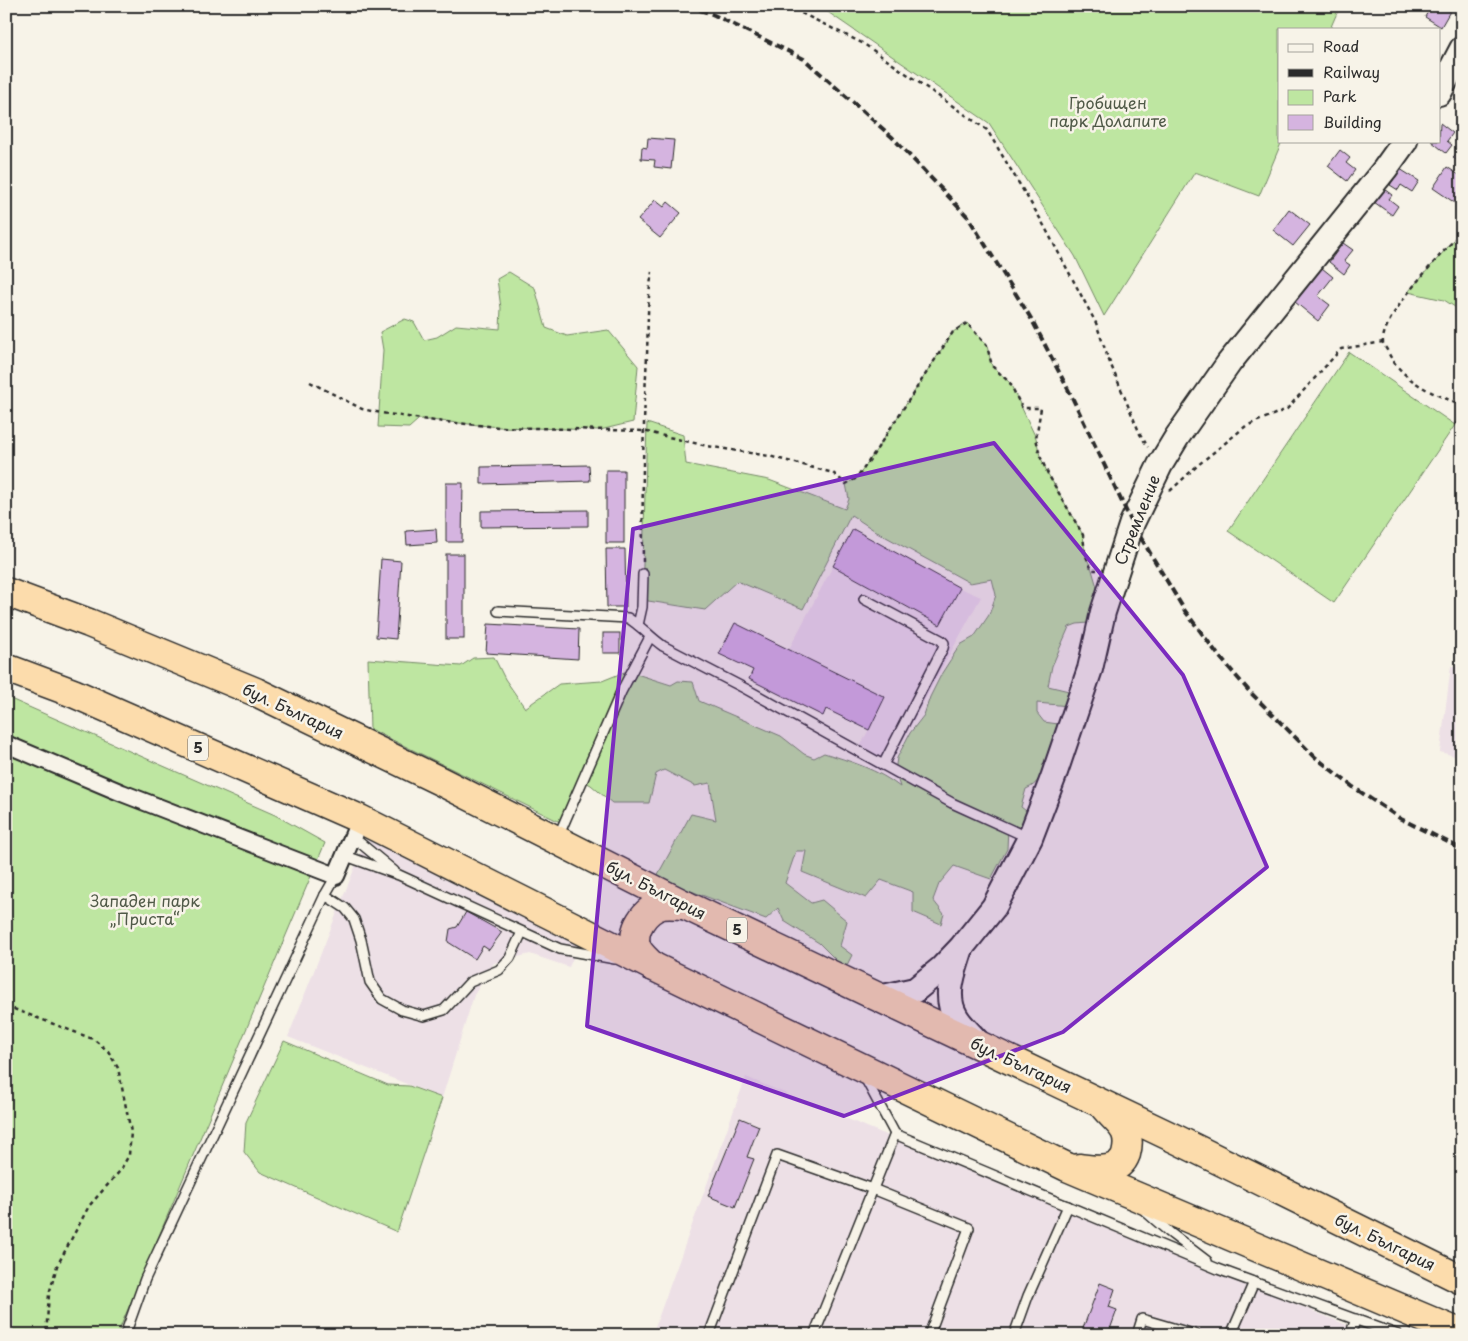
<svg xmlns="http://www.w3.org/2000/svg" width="1468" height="1341" font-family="'Playpen Sans',sans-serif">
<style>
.built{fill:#ede0e6}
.green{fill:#bee6a1;stroke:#748866}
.building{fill:#d5b4e0;stroke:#2b2b2b}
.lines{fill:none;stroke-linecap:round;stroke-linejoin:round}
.lane-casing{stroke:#2b2b2b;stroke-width:12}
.street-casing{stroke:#2b2b2b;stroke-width:20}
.secondary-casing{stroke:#2b2b2b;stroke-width:28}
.highway-casing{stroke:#2b2b2b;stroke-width:31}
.path{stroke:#2b2b2b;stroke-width:2.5;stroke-dasharray:4 4;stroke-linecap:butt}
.lane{stroke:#f7f3e8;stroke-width:9}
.street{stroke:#f7f3e8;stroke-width:16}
.secondary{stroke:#f7f3e8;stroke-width:24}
.highway{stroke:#fcdcac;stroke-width:28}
.rail{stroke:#2b2b2b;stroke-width:4;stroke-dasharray:8 4;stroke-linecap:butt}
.marked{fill:#7b2cbf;fill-opacity:0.2;stroke:#7b2cbf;stroke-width:4;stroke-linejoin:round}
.labels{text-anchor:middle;stroke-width:5;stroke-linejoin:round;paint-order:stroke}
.shield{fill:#f7f3e8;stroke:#686764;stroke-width:1}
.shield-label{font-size:15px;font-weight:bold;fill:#2b2b2b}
.park-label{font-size:16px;fill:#505a48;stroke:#f7f3e8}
.street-label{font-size:16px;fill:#2b2b2b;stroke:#f7f3e8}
</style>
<rect width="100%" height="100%" fill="#f7f3e8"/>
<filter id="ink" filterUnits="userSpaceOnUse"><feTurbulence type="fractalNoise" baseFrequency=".02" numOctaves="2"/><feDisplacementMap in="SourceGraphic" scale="10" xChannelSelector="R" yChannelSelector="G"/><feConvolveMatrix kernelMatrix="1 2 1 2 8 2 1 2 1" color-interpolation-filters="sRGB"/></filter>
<g filter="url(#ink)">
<g class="built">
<polygon points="833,566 939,625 960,588 981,597 888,767 857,753 885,697 789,649"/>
<polygon points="1451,666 1462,667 1462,758 1440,752"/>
<polygon points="366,839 579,945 569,967 530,954 494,963 474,995 442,1098 288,1037"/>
<polygon points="746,1077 1371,1335 652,1335"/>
</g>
<g class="green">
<polygon points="819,6 1340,6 1330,29 1279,29 1279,141 1282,141 1259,196 1195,172 1104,316 1075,256 989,123"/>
<polygon points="1462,231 1462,308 1455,307 1444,300 1408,292"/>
<polygon points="509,272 535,288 546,328 567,336 608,330 638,366 633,422 600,430 499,427 419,419 409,428 378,427 383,350 380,332 405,319 414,322 424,340 437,337 456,325 500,329 501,308 497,279"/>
<path d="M967 323 987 346 992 366 1010 383 1036 438 1040 456 1048 474 1083 535 1085 554 1092 570 1099 594V622L1077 624 1069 627 1052 666 1048 686 1073 692 1069 706 1037 703V713L1044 722 1065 725 1051 771C1037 777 1039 784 1026 789L1021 807 1030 814 1024 828 1008 827 1007 849 991 879 954 866 939 884 933 900 944 914 941 924 913 912V892L881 880 866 898 802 872 806 851H796L785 883 811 903 822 900 847 921 840 946 852 955 845 969 819 943 784 921 778 908 766 919 656 878 691 814 716 820 710 783 695 786 664 770 656 774 649 803H612L591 785 580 779 560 822 370 729 368 659 461 666 473 658 494 657 505 679 525 708 559 684 602 681 627 671 671 685 678 681 693 682 699 701 781 736 804 754 814 758 824 753C850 761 879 770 900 787L895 771 897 758 910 733 924 715 930 697 942 673 960 645 974 637 989 615 996 595 992 579 970 583 877 532 851 515 803 609 737 581 705 610 642 600 647 423 683 435 686 464 769 480 845 509 849 499 846 484 857 478 873 455 953 332Z"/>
<polygon points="1349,352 1455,425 1334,603 1228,531"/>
<polygon points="6,697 275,815 325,843 117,1335 6,1335"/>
<polygon points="284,1041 388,1085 409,1086 442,1098 397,1232 260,1172 244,1152 246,1122"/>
</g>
<g class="building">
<polygon points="1431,6 1453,6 1441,27 1425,17"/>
<polygon points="1440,123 1453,133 1447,141 1452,145 1446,153 1431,141 1439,141"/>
<polygon points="648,138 674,140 671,169 654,167 655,160 641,159 642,147 647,148"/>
<polygon points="1462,148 1462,165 1453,157"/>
<polygon points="1340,150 1350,158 1346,163 1355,170 1347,181 1328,166"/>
<polygon points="1447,167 1462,177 1462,194 1455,203 1433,188"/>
<polygon points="1400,169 1419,181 1412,192 1401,185 1398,190 1390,185"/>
<polygon points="1384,189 1392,195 1389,199 1398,206 1392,215 1374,202"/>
<polygon points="655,200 664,207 668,202 681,213 660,238 638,220"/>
<polygon points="1289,209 1310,225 1293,246 1273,230"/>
<polygon points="1343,243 1353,250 1344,261 1350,265 1344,274 1329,262"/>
<polygon points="1322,268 1333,277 1318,296 1330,305 1318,321 1295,302"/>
<polygon points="589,465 590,481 481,484 481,467"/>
<rect x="606" y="470" width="18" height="73"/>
<polygon points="446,483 463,483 462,542 446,542"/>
<polygon points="588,510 588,526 481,527 481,511"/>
<polygon points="436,529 437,543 407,545 406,531"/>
<polygon points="853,529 960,588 940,625 833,566"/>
<polygon points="606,549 625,549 626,607 607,607"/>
<rect x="446" y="554" width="18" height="85"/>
<polygon points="381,559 401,561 396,639 376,637"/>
<polygon points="735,623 885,697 869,730 826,709 823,716 749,679 753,670 719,654"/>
<polygon points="488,624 579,629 578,659 486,653"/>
<rect x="603" y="633" width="17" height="20"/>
<polygon points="466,912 502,932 489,950 483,946 475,959 448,942 450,929 457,927"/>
<polygon points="740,1118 759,1126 747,1157 754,1159 735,1207 708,1196"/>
<polygon points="1100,1283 1115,1289 1109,1307 1117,1310 1108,1335 1082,1335 1084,1331 1082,1331"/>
</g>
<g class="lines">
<g class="lane-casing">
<g id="lane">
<polyline points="864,599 941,640 944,643 943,648 883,765"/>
<path d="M498 611 628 618C641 626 650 637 663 646L746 689 952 803 1029 838"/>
<polyline points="638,625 642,607 643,574"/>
<polyline points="353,837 394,871"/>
<polyline points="558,837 621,692 650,637"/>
<polyline points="346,856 399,875 560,949 615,959"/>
<polyline points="325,895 345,908 354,919 361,940 370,982 382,999 402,1010 424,1016 444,1010 470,982 499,970 510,958 522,932"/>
<polyline points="864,1076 895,1134 1218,1269 1398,1335"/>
<polyline points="1145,1211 1169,1232 1207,1261"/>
<polyline points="125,1335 145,1279 325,895 336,876"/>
<polyline points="709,1335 777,1155 873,1189 969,1228 929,1335"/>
<polyline points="814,1335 895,1134"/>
<polyline points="1014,1335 1028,1296 1068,1206"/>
<polyline points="1137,1335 1142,1319 1197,1335"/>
<polyline points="1231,1335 1254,1282"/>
<polyline points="1350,1335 1356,1319"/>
</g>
</g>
<g class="street-casing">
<polyline id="street" points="6,744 122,793 336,876 360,819"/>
</g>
<g class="secondary-casing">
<g id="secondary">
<polyline points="1439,93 1462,49"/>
<path d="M960 951C954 971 943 996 956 1017 961 1026 972 1035 979 1044"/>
<polyline points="879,998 915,990 942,968 961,948 994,907 1030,838 1053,778 1090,669 1103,612 1132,523 1160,465 1177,437 1229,363 1385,169 1405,141"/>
</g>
</g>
<g class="highway-casing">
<g id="highway">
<polyline points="6,592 89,623 256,692 440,781 685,905 1178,1140 1462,1280"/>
<polyline points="6,668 73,693 360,819 652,966 1067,1167 1462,1334"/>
<path d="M652 966C647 960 640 955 637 948 630 931 645 909 662 905 669 904 678 905 685 905"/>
<path d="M1079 1168C1096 1170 1119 1174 1126 1154 1128 1146 1129 1139 1125 1131 1121 1123 1111 1115 1105 1108"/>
</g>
</g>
<g class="path">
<polyline points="787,6 864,44 987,130 1041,220 1096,323 1108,358 1140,434 1148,447"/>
<path d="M1462 231C1444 252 1380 316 1383 343 1384 345 1385 347 1387 350 1400 379 1432 395 1462 404"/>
<polyline points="310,382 362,409 381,413 435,421 499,427 643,431 707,446 769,456 833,473 846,484 857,478 873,455 953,332 967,323 987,346 992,366 1010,383 1022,408 1041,408 1036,438 1040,456 1048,474 1083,535 1085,554 1092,570 1097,570"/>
<polyline points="1455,425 1462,416"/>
<polyline points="1170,491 1198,465 1246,426 1287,409 1341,349 1383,342"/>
<path d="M643 562C642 493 643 425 647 356 648 327 647 301 652 272"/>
<polyline points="6,1006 93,1039 108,1051 118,1068 131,1132 129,1155 120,1171 89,1206 57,1266 49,1294 46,1335"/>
</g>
<use href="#lane" class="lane"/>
<use href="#street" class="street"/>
<use href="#secondary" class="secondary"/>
<use href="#highway" class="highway"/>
<polyline class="rail" points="688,6 712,14 804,59 892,137 968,217 1032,320 1071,395 1132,523 1185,611 1219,656 1249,691 1315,757 1353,787 1401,819 1462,849"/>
</g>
</g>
<path class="marked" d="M994 443 1183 675 1267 867 1063 1032 844 1116 587 1026 633 529Z"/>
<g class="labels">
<g class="shield">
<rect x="188" y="735.5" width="20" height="25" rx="4"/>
<rect x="727" y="917.5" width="20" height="25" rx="4"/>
</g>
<g class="shield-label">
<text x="198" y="753">5</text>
<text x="737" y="935">5</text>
</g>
<g class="park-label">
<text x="1108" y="109">Гробищен<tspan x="1108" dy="18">парк Долапите</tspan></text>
<text x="145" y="907">Западен парк<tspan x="145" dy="18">„Приста“</tspan></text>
</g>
<g class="street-label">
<text transform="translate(1137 520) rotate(-68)" y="6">Стремление</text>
<text transform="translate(293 711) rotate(25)" y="6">бул. България</text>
<text transform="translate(656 890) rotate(27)" y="6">бул. България</text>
<text transform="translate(1021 1065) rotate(25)" y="6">бул. България</text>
<text transform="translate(1385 1242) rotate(26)" y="6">бул. България</text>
</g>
</g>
<rect width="1468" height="1341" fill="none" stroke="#f7f3e8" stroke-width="25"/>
<rect x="12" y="12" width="1443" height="1316" fill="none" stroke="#2b2b2b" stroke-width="2" filter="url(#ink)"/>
<rect x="1278" y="28" width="162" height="115" fill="#f7f3e8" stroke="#a5a39c"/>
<rect x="1288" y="44" width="25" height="8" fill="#f7f3e8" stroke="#a5a39c"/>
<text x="1323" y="52" font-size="15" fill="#2b2b2b">Road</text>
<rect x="1288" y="69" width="25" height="8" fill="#2b2b2b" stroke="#a5a39c"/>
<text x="1323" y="78" font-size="15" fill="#2b2b2b">Railway</text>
<rect x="1288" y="90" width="25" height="15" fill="#bee6a1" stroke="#a5a39c"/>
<text x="1323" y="102" font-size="15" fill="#2b2b2b">Park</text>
<rect x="1288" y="115" width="25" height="15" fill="#d5b4e0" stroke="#a5a39c"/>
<text x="1323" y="128" font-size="15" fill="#2b2b2b">Building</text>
</svg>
